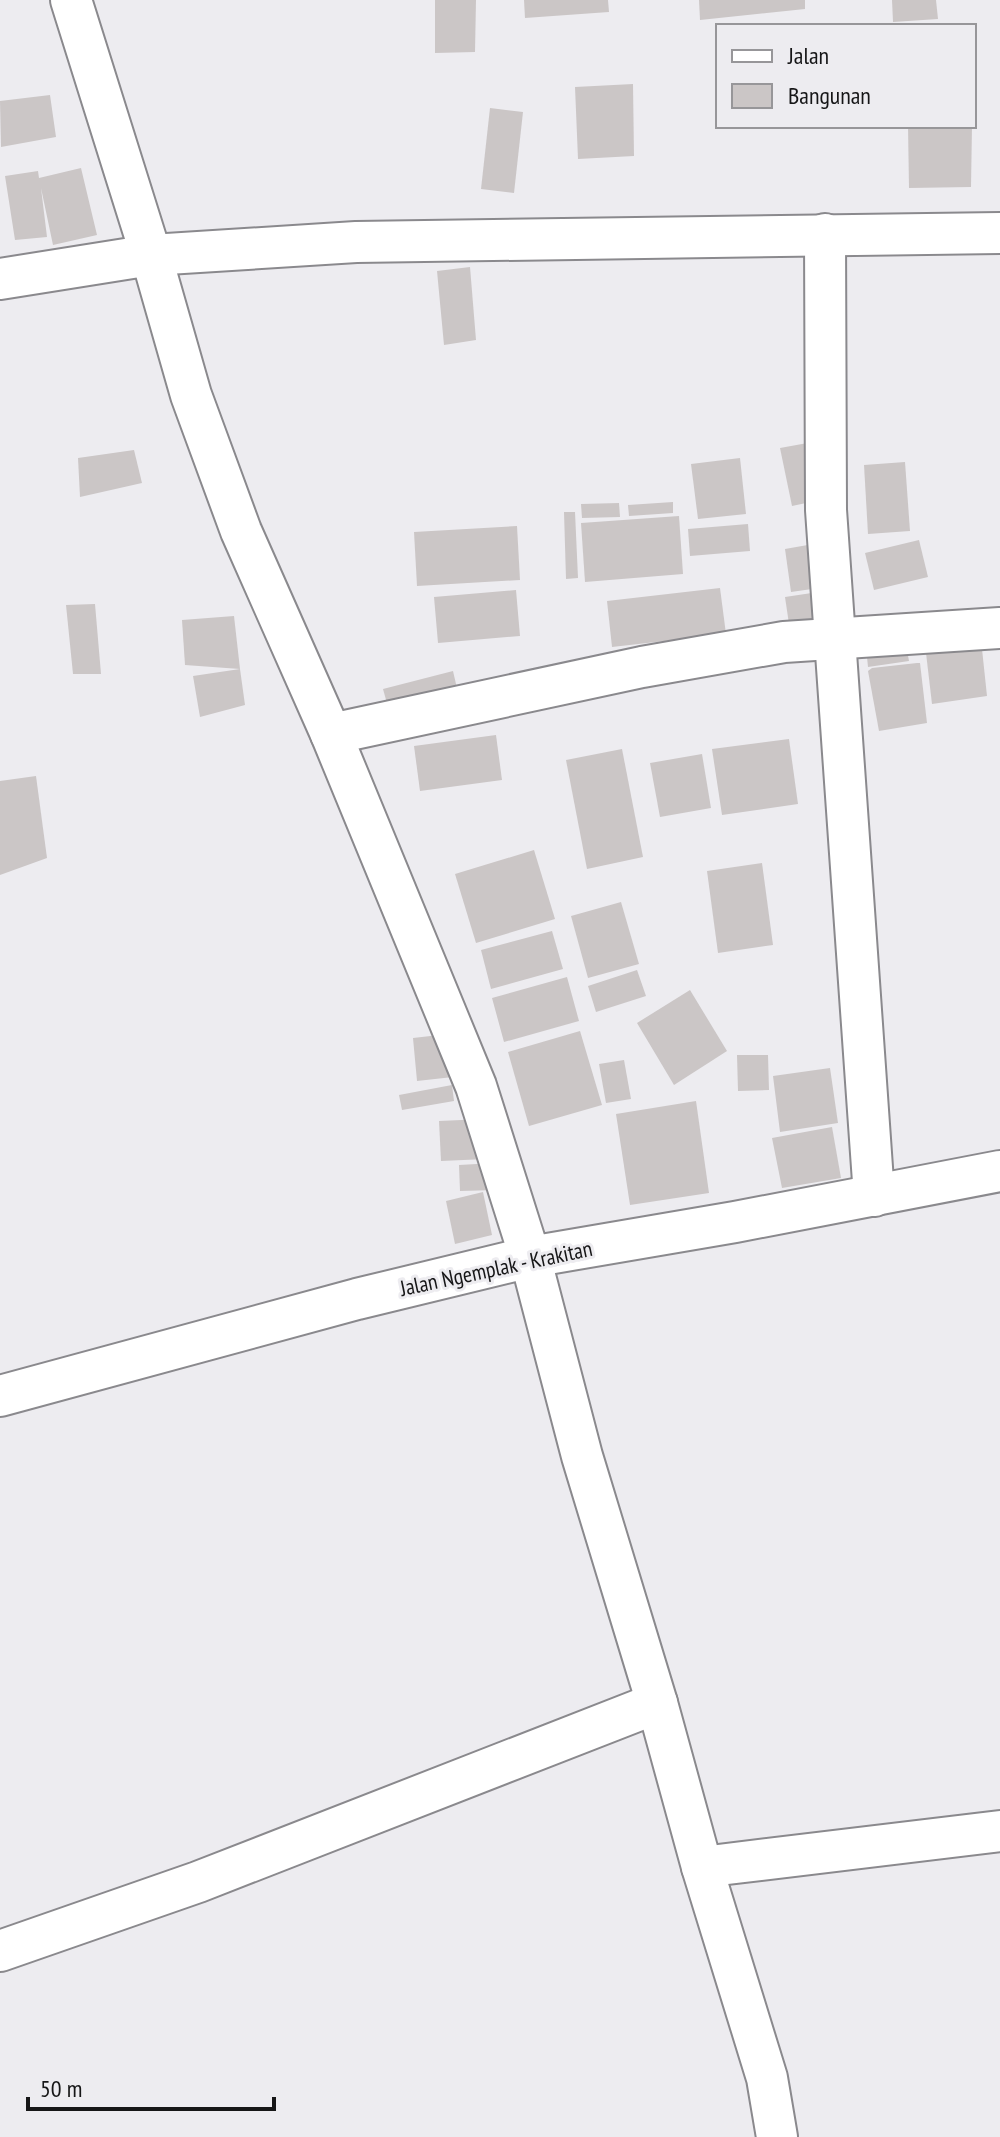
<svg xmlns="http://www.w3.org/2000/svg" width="1000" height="2137" font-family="'PT Sans Narrow',sans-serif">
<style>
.building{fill:#cbc6c6}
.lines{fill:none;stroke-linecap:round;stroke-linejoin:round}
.minor-casing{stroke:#8a898d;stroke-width:44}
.minor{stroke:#fff;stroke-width:40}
.labels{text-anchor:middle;stroke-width:6;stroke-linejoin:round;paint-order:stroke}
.street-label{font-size:22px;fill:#161617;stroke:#edecf0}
</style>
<rect width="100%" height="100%" fill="#edecf0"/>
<g class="building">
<polygon points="435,0 476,0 475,52 435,53"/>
<polygon points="524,0 608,0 609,12 525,18"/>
<polygon points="699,0 805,0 805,9 700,20"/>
<polygon points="892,0 936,0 938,19 893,22"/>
<polygon points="633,84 634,156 578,159 575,87"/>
<polygon points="50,95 56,137 1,147 0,101"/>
<polygon points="490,108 523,112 514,193 481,189"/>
<polygon points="908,126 972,126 971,187 909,188"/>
<polygon points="81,168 97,235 53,245 41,188 47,237 15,240 5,176 38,171 39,178"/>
<polygon points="470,267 476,340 444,345 437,271"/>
<polygon points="813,442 825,499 792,506 780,448"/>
<polygon points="134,450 142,483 80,497 78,458"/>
<polygon points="740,458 746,514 698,519 691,464"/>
<polygon points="905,462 910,531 868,534 864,465"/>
<polygon points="673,502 673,513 629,516 628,505"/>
<polygon points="619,503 620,517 582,518 581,504"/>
<polygon points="564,512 575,512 578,578 566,579"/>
<polygon points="679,516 683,574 585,582 581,523"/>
<polygon points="748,524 750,551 690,556 688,529"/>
<polygon points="517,526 520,580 417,586 414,532"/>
<polygon points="919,540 928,577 874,590 865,553"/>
<polygon points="819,543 826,587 791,592 785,549"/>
<polygon points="720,588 726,634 612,647 607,601"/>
<polygon points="516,590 520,636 438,643 434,597"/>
<polygon points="825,591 829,618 789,624 785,597"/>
<polygon points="95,604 101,674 73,674 66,605"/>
<polygon points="234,616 240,669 185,665 182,620"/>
<polygon points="982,649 987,696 932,704 926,653"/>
<polygon points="907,650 909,661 868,667 867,657"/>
<polygon points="917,663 920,663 927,723 879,731 868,671 872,668"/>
<polygon points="240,669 245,705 200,717 193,676"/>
<polygon points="453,671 459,697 390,714 383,689"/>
<polygon points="496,735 502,780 420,791 414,746"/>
<polygon points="789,739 798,804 722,815 712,749"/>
<polygon points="622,749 643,857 587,869 566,760"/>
<polygon points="702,754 711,808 660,817 650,763"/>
<polygon points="36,776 47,858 0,875 0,781"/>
<polygon points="534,850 555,919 476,943 455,874"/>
<polygon points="762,863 773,945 718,953 707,871"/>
<polygon points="621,902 639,964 588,978 571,916"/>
<polygon points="552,931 563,969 491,989 481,950"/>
<polygon points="637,970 646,996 596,1012 588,986"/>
<polygon points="567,977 579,1021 504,1042 492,998"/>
<polygon points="690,990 727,1051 674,1085 637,1023"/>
<polygon points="580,1031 602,1105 529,1126 508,1052"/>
<polygon points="448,1034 453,1077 417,1081 413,1038"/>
<polygon points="737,1055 768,1055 769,1090 738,1091"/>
<polygon points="624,1060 631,1099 606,1103 599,1064"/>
<polygon points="830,1068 838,1123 780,1132 773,1076"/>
<polygon points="452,1085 454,1101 402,1110 399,1095"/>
<polygon points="696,1101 709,1193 630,1205 616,1114"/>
<polygon points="484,1119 486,1159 441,1161 439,1121"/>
<polygon points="832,1127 841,1178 782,1188 772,1138"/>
<polygon points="494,1163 496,1190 460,1191 459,1165"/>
<polygon points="483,1192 492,1235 455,1244 446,1201"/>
</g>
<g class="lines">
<g class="minor-casing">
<g id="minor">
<polyline points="71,0 151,255 191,395 241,531 331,734 476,1086 530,1257 582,1456 657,1703 702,1867 767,2078 777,2137"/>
<polyline points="825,234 826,510 874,1196"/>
<polyline points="0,279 151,255 356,242 1000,233"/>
<polyline points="331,734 642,667 784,642 1000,628"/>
<polyline points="0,1396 357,1299 530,1257 735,1222 1000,1171"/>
<polyline points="702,1867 1000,1831"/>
<polyline points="0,1951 198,1882 657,1703"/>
</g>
</g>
<use href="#minor" class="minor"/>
</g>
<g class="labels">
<g class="street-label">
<text transform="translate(496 1268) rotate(-12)" y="8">Jalan Ngemplak - Krakitan</text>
</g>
</g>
<rect x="716" y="24" width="260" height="104" fill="#edecf0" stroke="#979699" stroke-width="2"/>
<rect x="732" y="50" width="40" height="12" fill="#ffffff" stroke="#979699" stroke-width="2"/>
<text x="788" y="64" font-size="24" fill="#161617">Jalan</text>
<rect x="732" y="84" width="40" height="24" fill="#cbc6c6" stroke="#979699" stroke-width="2"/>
<text x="788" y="104" font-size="24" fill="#161617">Bangunan</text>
<path d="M28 2097v12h246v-12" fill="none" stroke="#161617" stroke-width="4"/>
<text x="40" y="2097" font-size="24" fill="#161617" stroke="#edecf0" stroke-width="6" paint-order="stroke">50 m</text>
</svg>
